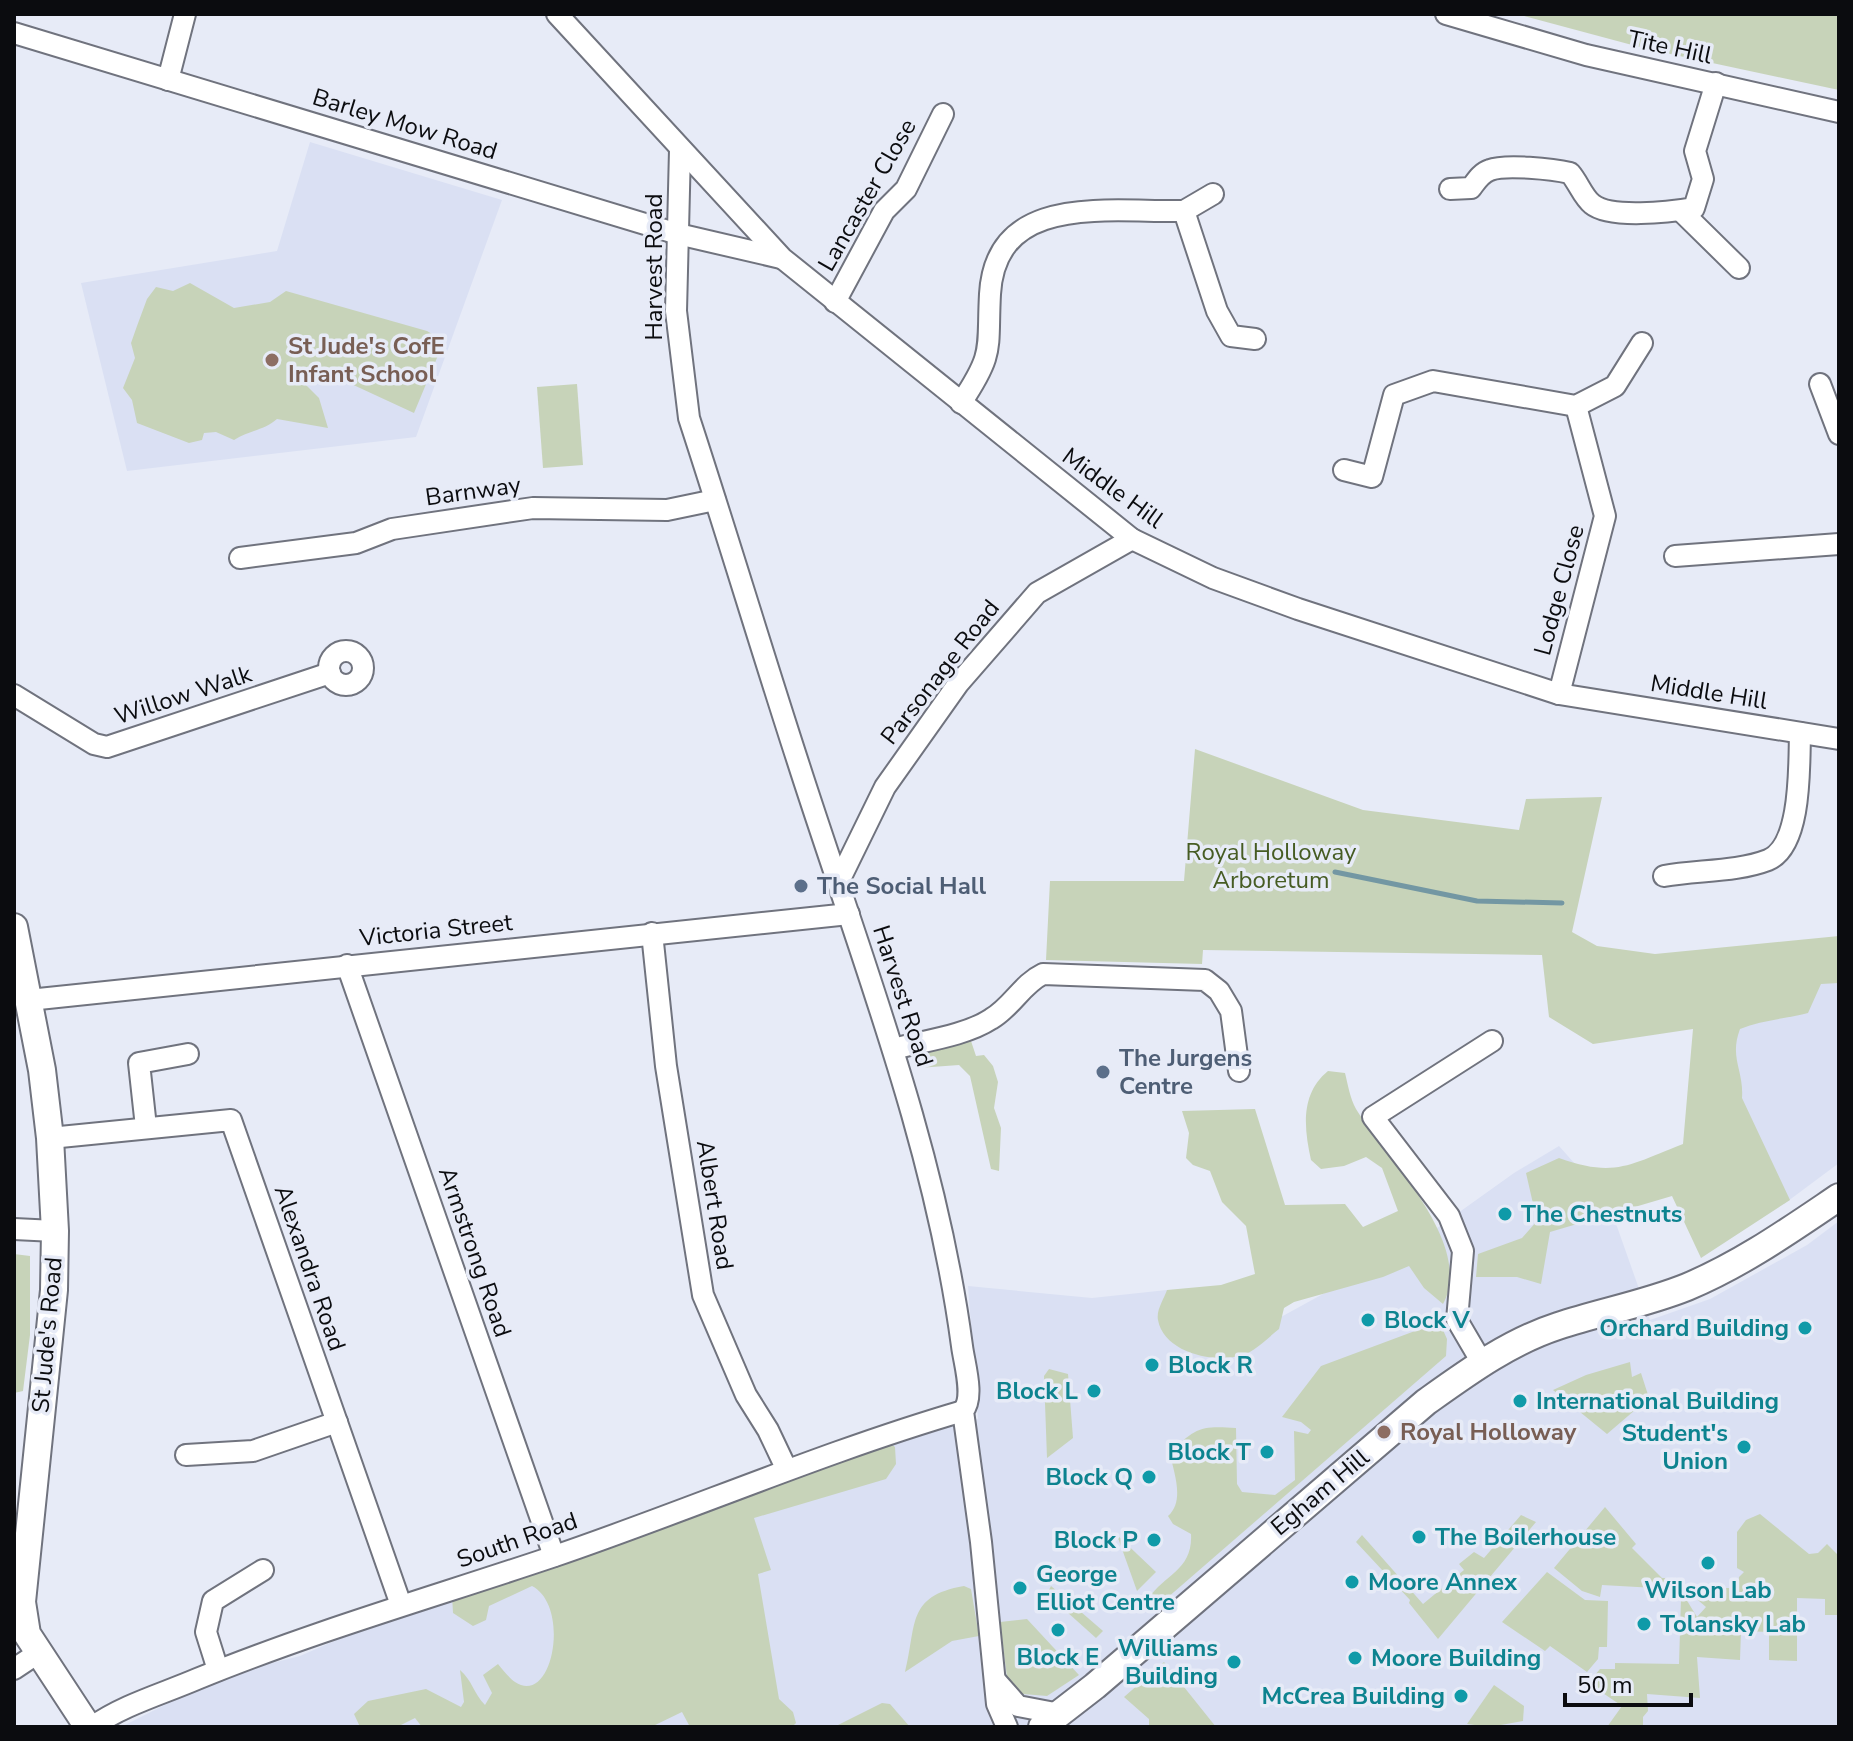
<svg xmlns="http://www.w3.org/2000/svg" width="1853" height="1741" font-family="'Nunito Sans',sans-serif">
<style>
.built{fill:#dae0f3}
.green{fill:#c7d3b9}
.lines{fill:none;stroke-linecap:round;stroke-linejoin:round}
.stream{stroke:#7397a3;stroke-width:5}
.minor-casing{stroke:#70737e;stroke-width:24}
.major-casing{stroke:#70737e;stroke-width:30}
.minor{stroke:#fff;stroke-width:20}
.major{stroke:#fff;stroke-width:26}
.education-dot{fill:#8d6e63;stroke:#e7ebf7;stroke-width:3}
.service-dot{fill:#5c6f8a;stroke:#e7ebf7;stroke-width:3}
.culture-dot{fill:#0f9aa8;stroke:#e7ebf7;stroke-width:3}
.labels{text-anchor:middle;stroke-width:7;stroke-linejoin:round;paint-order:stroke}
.street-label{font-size:24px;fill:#0b0c0f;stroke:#e7ebf7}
.education-label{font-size:24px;font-weight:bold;fill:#785e54;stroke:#e7ebf7;text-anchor:start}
.park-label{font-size:24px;fill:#465c23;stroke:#e7ebf7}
.service-label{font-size:24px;font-weight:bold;fill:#4e5e75;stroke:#e7ebf7;text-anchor:start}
.culture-label{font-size:24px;font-weight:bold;fill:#0d838f;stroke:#e7ebf7;text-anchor:start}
</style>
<rect width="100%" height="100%" fill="#e7ebf7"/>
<g class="built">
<polygon points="310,142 502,200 416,437 127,471 81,283 277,251"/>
<polygon points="1839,963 1839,1163 1784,1204 1710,1032"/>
<polygon points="1559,1146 1608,1201 1650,1320 1710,1299 1807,1245 1839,1221 1839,1727 121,1727 224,1675 300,1656 394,1615 898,1441 978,1419 968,1286 1092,1298 1167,1290 1197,1351 1237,1341 1416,1243 1514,1173"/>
</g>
<g class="green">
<polygon points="1517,14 1839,14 1839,90 1647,49"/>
<path d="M190 283 234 308 270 302 286 291 427 331 444 341 414 413 321 370 301 380 319 398 328 428 277 419C263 431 249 430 234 440L216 432 204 433 202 440 189 443 137 423 132 400 123 388 135 358 131 343 137 326 147 299 156 287 173 291Z"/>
<polygon points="577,384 583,465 543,468 537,387"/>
<path d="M1195 749 1363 810 1519 830 1526 799 1602 797 1572 932 1597 946 1655 954 1839 936V983L1821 984 1808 1013C1785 1019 1762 1020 1740 1029 1729 1058 1744 1070 1742 1098L1790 1200 1701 1258 1672 1196 1550 1232 1541 1284 1517 1277H1476L1478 1254 1522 1238 1537 1221 1526 1173 1559 1158C1615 1178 1629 1165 1683 1144L1693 1029 1593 1044 1549 1017 1542 955 1203 950 1202 964 1046 960 1050 881H1184Z"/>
<polygon points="971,1041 976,1056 984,1055 993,1066 998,1082 994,1108 1001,1128 999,1171 991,1169 970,1076 959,1065 918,1068 915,1054"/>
<path d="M1328 1071 1345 1073C1348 1085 1350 1098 1356 1109 1385 1156 1476 1245 1443 1304L1424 1288 1409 1266 1383 1277 1294 1302 1284 1308 1279 1329C1269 1337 1255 1351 1243 1355 1215 1364 1164 1353 1158 1320 1156 1310 1164 1299 1167 1290L1221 1285 1255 1274 1246 1226 1222 1202 1210 1171 1193 1165 1186 1158 1189 1133 1182 1111 1255 1109 1285 1205 1345 1204 1363 1227 1398 1211 1382 1168 1366 1157 1344 1166 1321 1169 1311 1160C1304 1128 1300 1094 1328 1071Z"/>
<polygon points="14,1254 30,1256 30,1335 23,1391 14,1393"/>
<path d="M1423 1328 1443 1330 1447 1339 1446 1356 1159 1605 1150 1602 1148 1599C1165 1574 1193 1570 1191 1534L1173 1524 1168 1516C1185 1501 1174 1473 1170 1454 1195 1427 1201 1426 1236 1428L1237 1484 1242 1492 1275 1495 1295 1480 1294 1431 1308 1434 1311 1430 1301 1422 1282 1417 1321 1366Z"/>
<polygon points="1630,1362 1632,1377 1641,1373 1649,1398 1607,1434 1553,1390 1586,1375"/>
<polygon points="1049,1369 1068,1374 1073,1438 1047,1458 1044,1376"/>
<path d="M883 1437 895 1447 896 1464 886 1479 754 1518 771 1570 758 1574 779 1699 793 1712 796 1723 792 1727H690L682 1712 651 1727H422L415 1718 397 1727H360L354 1714 368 1701 426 1689 461 1707 464 1702 460 1670C472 1680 474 1694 485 1705L492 1693 483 1675 498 1664C503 1670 509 1678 515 1682 553 1707 571 1606 532 1586L489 1606 486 1620 473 1626 453 1613 452 1595Z"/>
<polygon points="1605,1507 1636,1544 1632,1548 1662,1578 1669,1578 1673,1589 1602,1585 1600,1597 1582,1591 1554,1568"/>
<polygon points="1760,1514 1809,1554 1818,1553 1827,1544 1839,1556 1839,1615 1825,1615 1825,1599 1797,1598 1797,1661 1769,1660 1769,1632 1741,1631 1740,1660 1697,1657 1700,1698 1647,1694 1648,1711 1643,1717 1643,1727 1607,1727 1622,1706 1588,1683 1600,1669 1615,1669 1615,1663 1679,1664 1681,1599 1686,1599 1697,1617 1706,1607 1692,1595 1692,1588 1738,1588 1739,1577 1744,1572 1737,1568 1737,1532 1746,1520"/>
<polygon points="1521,1515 1536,1522 1438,1639 1409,1603 1410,1600 1356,1542 1362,1535 1423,1604 1464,1570 1459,1564 1474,1552 1484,1558"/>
<polygon points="1117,1535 1156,1572 1137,1591"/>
<polygon points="1547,1572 1585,1600 1608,1601 1607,1647 1599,1647 1598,1659 1587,1672 1550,1646 1545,1651 1502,1622"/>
<path d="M964 1586 971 1589 979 1636 952 1641 905 1672C917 1625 906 1596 964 1586Z"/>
<polygon points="1051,1586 1103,1631 1096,1638 1047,1594"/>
<polygon points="1027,1619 1079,1675 1047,1696 1023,1694 1007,1677 1000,1622"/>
<polygon points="1164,1662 1216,1727 1149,1727 1149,1719 1124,1697"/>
<polygon points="1494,1685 1524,1706 1523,1721 1490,1727 1467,1724"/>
<polygon points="882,1703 890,1704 910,1727 834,1727"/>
</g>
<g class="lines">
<polyline class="stream" points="1335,872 1477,901 1562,903"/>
<g class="minor-casing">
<g id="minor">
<polyline points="557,14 782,258 1132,539 1213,578 1298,609 1559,694 1839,739"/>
<polyline points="1446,14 1586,55 1839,112"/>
<polyline points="14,33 678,234 781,258"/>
<polyline points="168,80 185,14"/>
<path d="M680 150 676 311 689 418C726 531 760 645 797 759 859 953 935 1143 962 1346 964 1363 975 1397 963 1411L981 1542 997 1704 1007 1727"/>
<path d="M1450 189 1471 188C1477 180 1481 173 1490 170 1505 164 1553 169 1570 173 1578 182 1583 197 1592 204 1610 219 1670 212 1694 208L1703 179 1695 151 1716 83"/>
<polyline points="1184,211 1213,194"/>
<polyline points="1681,211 1739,268"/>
<polyline points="835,302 884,211 906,189 943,114"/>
<polyline points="1820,384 1839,434"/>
<path d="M961 403C995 352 987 350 990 294 996 191 1111 213 1184 211L1217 311 1231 336 1255 339"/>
<polyline points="1344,470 1372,477 1394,395 1433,381 1576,406 1615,386 1642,343"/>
<polyline points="1675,556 1839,544"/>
<polyline points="240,558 356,543 392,529 533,508 667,510 715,500"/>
<circle cx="346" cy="668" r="17"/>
<polyline points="1559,694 1605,516 1576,406"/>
<polyline points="14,695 94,744 107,747 330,673"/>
<path d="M1664 876C1697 870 1737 872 1768 860 1802 846 1799 765 1800 733"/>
<polyline points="838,883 885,787 958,684 1037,593 1132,539"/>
<polyline points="652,933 666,1066 703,1295 746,1395 768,1430 786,1468"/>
<polyline points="347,965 554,1556"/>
<polyline points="29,1000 849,914"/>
<path d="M893 1049C923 1041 965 1036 991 1019 1012 1007 1022 984 1043 974L1205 980 1219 991 1231 1011 1239 1071"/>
<polyline points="146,1127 139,1063 188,1054"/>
<polyline points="50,1138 231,1120 401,1605"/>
<polyline points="14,1229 55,1231"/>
<polyline points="1481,1361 1457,1320 1463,1251 1449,1216 1373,1117 1492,1041"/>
<polyline points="186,1455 253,1451 337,1422"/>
<polyline points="14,1669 38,1653"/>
<polyline points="218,1670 206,1632 213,1601 263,1570"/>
<polyline points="996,1681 1018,1706 1060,1714"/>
<path d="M92 1727C123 1705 162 1694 197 1679 312 1632 433 1597 552 1557 690 1510 823 1452 963 1411"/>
</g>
</g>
<g class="major-casing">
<g id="major">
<polyline points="14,927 42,1070 50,1138 55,1231 54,1290 22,1602 27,1634 88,1727"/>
<path d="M1042 1727 1095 1686 1426 1402C1468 1372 1509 1342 1558 1326 1600 1312 1645 1304 1687 1287 1742 1264 1790 1230 1839 1197"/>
</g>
</g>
<use href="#minor" class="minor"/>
<use href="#major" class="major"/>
</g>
<g class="education-dot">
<circle cx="272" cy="360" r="8"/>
<circle cx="1384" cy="1432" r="8"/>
</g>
<g class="service-dot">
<circle cx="801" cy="886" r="8"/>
<circle cx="1103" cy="1072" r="8"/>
</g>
<g class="culture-dot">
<circle cx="1505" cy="1214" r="8"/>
<circle cx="1368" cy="1320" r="8"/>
<circle cx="1805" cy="1328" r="8"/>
<circle cx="1152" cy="1365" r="8"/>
<circle cx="1094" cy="1391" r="8"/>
<circle cx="1520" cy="1401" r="8"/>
<circle cx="1744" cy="1447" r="8"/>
<circle cx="1267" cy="1452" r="8"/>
<circle cx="1149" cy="1477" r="8"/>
<circle cx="1419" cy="1537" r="8"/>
<circle cx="1154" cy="1540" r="8"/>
<circle cx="1708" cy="1563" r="8"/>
<circle cx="1352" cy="1582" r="8"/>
<circle cx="1020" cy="1588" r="8"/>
<circle cx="1644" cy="1624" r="8"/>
<circle cx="1058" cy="1630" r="8"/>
<circle cx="1355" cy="1658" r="8"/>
<circle cx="1234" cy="1662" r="8"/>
<circle cx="1461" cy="1696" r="8"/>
</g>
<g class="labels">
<g class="street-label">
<text transform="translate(1670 47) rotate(12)" y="8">Tite Hill</text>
<text transform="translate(405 124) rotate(17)" y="8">Barley Mow Road</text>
<text transform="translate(867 195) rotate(-60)" y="8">Lancaster Close</text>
<text transform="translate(654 267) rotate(-90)" y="8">Harvest Road</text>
<text transform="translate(1113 488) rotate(36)" y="8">Middle Hill</text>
<text transform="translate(473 491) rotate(-8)" y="8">Barnway</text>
<text transform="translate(1559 590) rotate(-75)" y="8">Lodge Close</text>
<text transform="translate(940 672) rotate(-52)" y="8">Parsonage Road</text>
<text transform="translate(1709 692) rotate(9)" y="8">Middle Hill</text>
<text transform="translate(183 695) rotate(-18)" y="8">Willow Walk</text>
<text transform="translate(436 930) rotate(-6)" y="8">Victoria Street</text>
<text transform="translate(903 996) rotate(72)" y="8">Harvest Road</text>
<text transform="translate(715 1205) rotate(81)" y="8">Albert Road</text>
<text transform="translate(475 1252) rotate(71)" y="8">Armstrong Road</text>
<text transform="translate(310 1268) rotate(71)" y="8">Alexandra Road</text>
<text transform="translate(47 1335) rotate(-85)" y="8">St Jude's Road</text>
<text transform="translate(1320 1492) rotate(-40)" y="8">Egham Hill</text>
<text transform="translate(517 1540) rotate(-19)" y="8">South Road</text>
</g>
<g class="education-label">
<text x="288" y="354">St Jude's CofE<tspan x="288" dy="28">Infant School</tspan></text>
<text x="1400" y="1440">Royal Holloway</text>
</g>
<g class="park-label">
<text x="1271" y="860">Royal Holloway<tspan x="1271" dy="28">Arboretum</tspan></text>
</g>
<g class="service-label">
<text x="817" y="894">The Social Hall</text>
<text x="1119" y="1066">The Jurgens<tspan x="1119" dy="28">Centre</tspan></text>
</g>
<g class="culture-label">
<text x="1521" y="1222">The Chestnuts</text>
<text x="1384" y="1328">Block V</text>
<text x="1789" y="1336" text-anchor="end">Orchard Building</text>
<text x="1168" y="1373">Block R</text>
<text x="1078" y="1399" text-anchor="end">Block L</text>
<text x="1536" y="1409">International Building</text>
<text x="1728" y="1441" text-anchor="end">Student's<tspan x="1728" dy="28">Union</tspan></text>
<text x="1251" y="1460" text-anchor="end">Block T</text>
<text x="1133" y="1485" text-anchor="end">Block Q</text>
<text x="1435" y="1545">The Boilerhouse</text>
<text x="1138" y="1548" text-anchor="end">Block P</text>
<text x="1036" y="1582">George<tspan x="1036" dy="28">Elliot Centre</tspan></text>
<text x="1368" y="1590">Moore Annex</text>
<text x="1708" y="1598" text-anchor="middle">Wilson Lab</text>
<text x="1660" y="1632">Tolansky Lab</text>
<text x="1218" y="1656" text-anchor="end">Williams<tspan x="1218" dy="28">Building</tspan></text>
<text x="1058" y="1665" text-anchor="middle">Block E</text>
<text x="1371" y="1666">Moore Building</text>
<text x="1445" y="1704" text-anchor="end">McCrea Building</text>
</g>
</g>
<rect width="1853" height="1741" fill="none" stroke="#0b0c0f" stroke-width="32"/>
<path d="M1565 1693v12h126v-12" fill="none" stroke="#0b0c0f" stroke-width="4"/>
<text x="1577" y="1693" font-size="24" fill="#0b0c0f" stroke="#e7ebf7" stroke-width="6" paint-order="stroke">50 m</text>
</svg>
